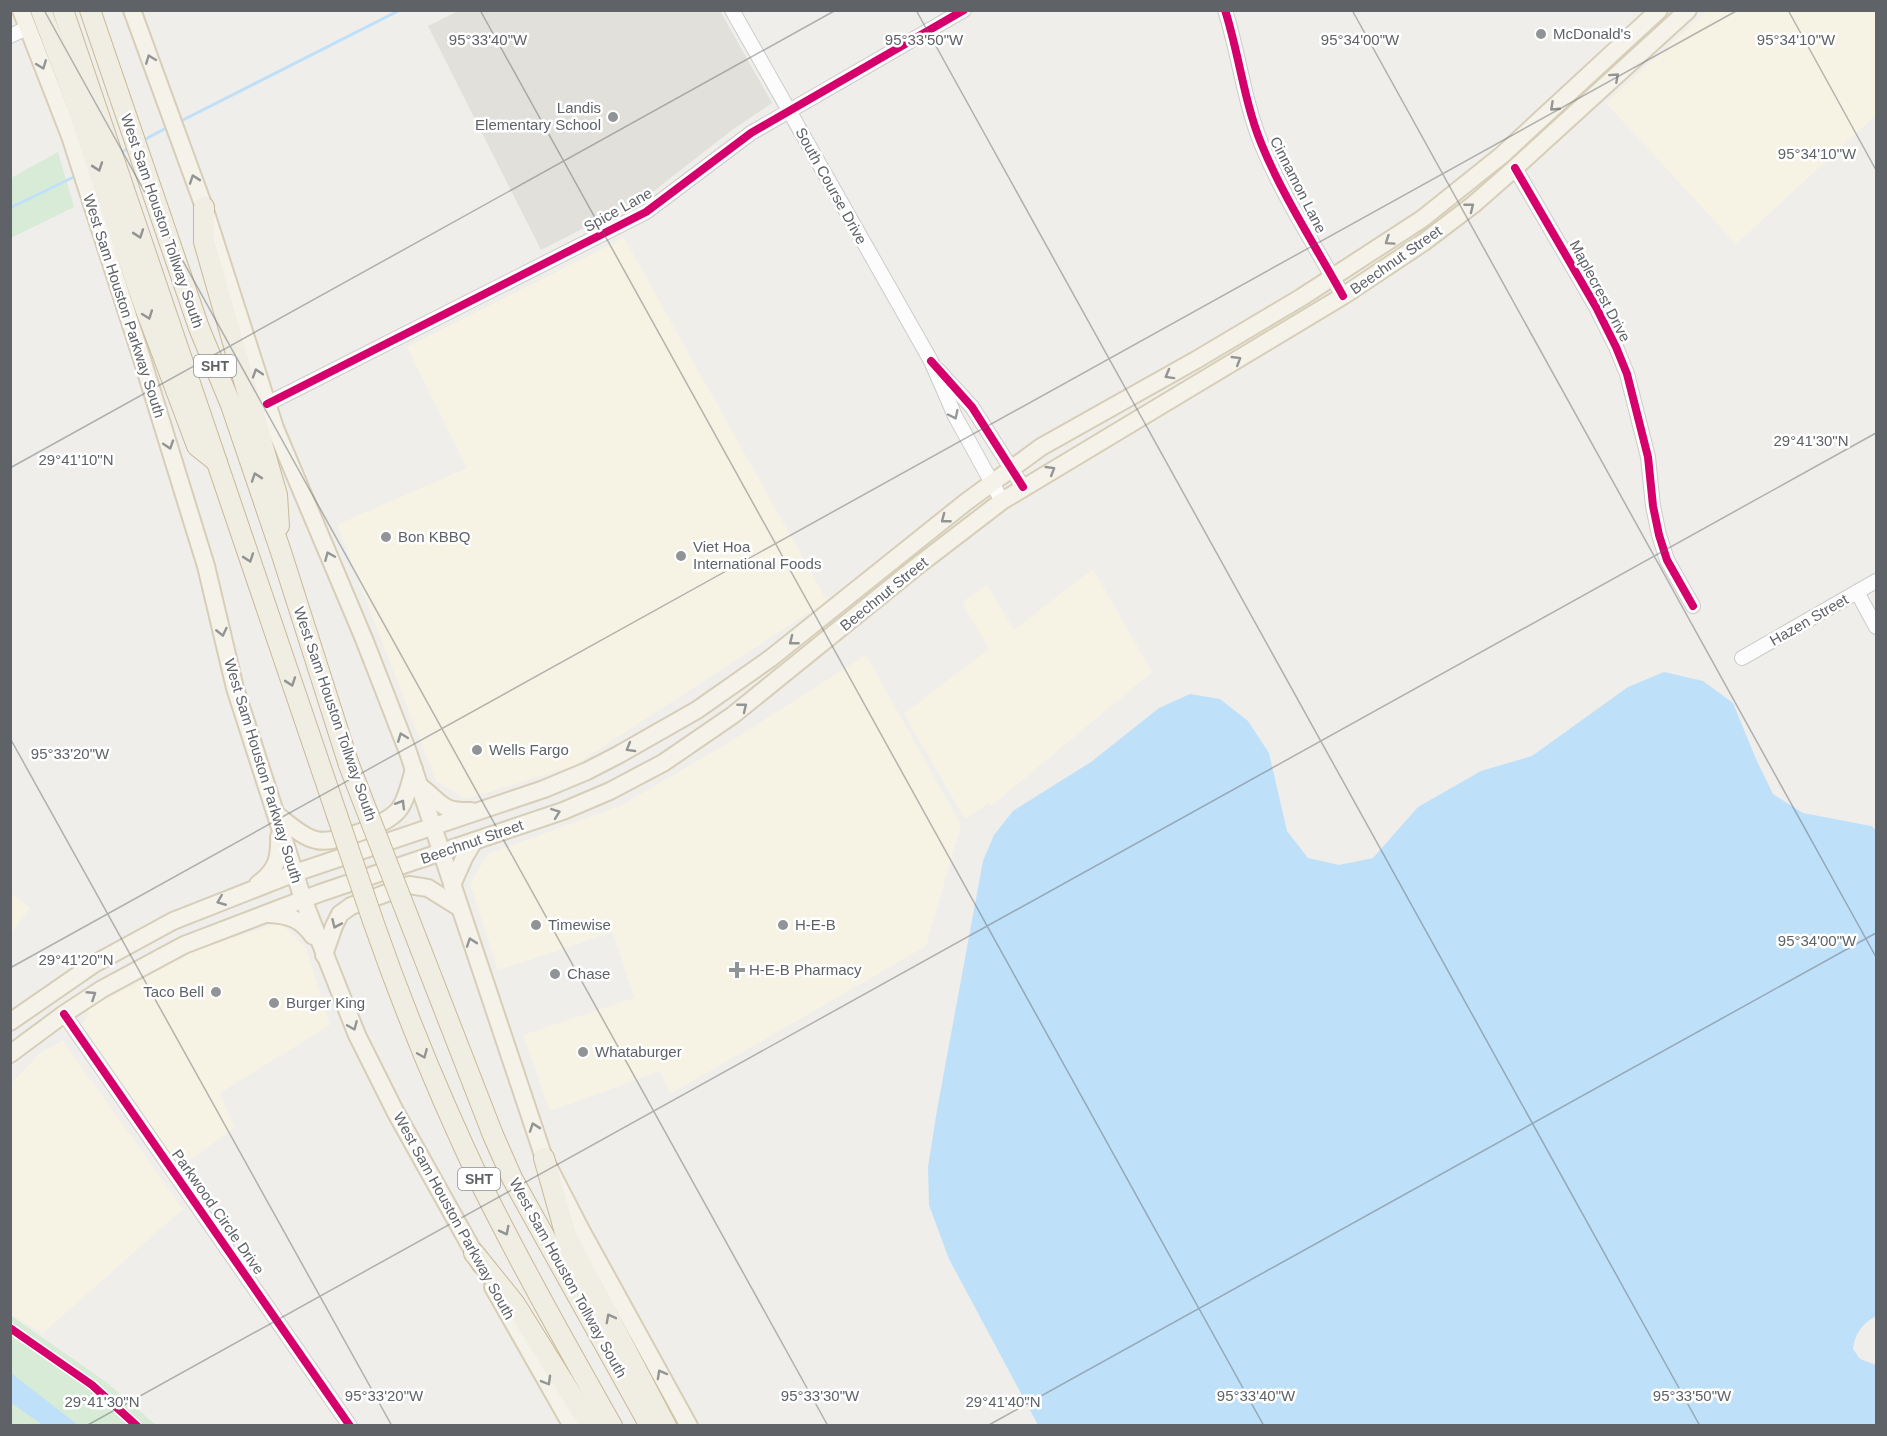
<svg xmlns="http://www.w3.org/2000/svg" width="1887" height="1436" font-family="Arial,sans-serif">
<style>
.commercial{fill:#f7f3e4}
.education{fill:#e2e0da}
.green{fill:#d8ebd6}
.water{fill:#bfe0f9}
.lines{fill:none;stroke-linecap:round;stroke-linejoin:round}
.stream{stroke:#bfe0f9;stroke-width:3}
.minor-casing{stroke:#cbcccc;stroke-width:16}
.major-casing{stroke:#d7ceb8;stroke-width:20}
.highway-casing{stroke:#c8b996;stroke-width:22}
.minor{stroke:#fdfcfc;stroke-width:14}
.major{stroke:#f4f2e9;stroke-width:16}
.highway{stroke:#f0ede3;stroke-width:20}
.highway-bridge-casing{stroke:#c8b996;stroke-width:22;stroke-linecap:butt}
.highway-bridge{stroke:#f0ede3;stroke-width:20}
.cycleway-casing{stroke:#fff;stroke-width:11}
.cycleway{stroke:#d6006c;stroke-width:8}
.oneway{stroke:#939595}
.oneway2{stroke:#929393}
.oneway3{stroke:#96999c}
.ticks{fill:none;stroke:#5f6368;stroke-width:1.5;stroke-opacity:0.45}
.poi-dot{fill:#919496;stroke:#fff;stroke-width:2}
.labels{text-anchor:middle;stroke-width:5;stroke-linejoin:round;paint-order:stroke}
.shield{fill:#fff;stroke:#8f9295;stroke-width:1.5}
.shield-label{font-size:14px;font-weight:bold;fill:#5f6368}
.poi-label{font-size:15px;fill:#5f6368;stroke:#fff;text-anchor:start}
.street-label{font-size:15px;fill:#5f6368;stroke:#fff}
.ticks-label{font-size:15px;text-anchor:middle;fill:#5f6368;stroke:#fff;stroke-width:5;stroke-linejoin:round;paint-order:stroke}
</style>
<rect width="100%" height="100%" fill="#efeeea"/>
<g class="commercial">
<polygon points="1707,11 1876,11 1876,115 1736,244 1606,103"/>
<polygon points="624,238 827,601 573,766 466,799 436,781 337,525 467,468 407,347"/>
<polygon points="1093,569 1152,672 991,806 989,803 965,819 904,714 989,649 962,602 987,585 1014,630"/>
<polygon points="866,655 961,825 926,946 670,1094 660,1071 550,1111 523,1035 634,998 613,932 498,970 470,884 488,854 622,805 730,742"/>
<polygon points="11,893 30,908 11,933 10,933"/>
<polygon points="280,923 306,948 330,1025 220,1093 234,1128 179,1168 82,1025 91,1008 199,949"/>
<polygon points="63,1041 183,1209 43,1333 11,1315 11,1084 40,1053"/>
</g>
<polygon class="education" points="460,10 720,11 772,103 732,130 650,194 541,250 428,26"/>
<g class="green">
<polygon points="58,152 74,207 11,238 11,178"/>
<polygon points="10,1315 106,1382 156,1425 11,1425"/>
</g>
<g class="water">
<path d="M1664 672 1703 681 1733 703 1756 759 1773 794 1803 813 1871 826 1876 830V1316C1862 1324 1855 1333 1853 1349L1860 1359 1876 1365V1425H1038L949 1259 929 1205 928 1167 937 1110 983 861 994 835 1013 811 1091 762 1159 708 1190 694 1220 699 1248 721 1269 753 1287 831 1308 858 1339 865 1373 858 1418 807 1481 771 1532 756 1628 687Z"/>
<polygon points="11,1373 78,1425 43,1425 11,1403"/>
</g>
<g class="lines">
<g class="stream">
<polyline points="179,122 400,10"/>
<polyline points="142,141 168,127"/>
<polyline points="118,154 131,147"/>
<polyline points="10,208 78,175"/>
</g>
<g class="minor-casing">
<g id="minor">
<polyline points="732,10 931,361 955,416 1002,501"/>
<path d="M1225 10C1239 54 1244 101 1261 143 1283 197 1315 245 1343 296"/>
<polyline points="10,36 27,28"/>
<polyline points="1515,168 1596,307 1616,347 1627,374 1648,457 1653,506 1659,535 1667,560 1693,606"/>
<polyline points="938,370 972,407 1023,487"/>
<polyline points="267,404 646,212 751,133 964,10"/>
<polyline points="1857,592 1876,627"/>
<polyline points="1742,658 1876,581"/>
<polyline points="64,1014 350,1426"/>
</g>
</g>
<g class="major-casing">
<g id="major">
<polyline points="21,10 70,136 142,359 206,566 235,688 303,899 357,1035 396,1113 481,1265"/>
<polyline points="132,10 204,207 275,428 364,639 408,752 544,1158 581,1230 689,1426"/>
<path d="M421 787C442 803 441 812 471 811"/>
<path d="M277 815C289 824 302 837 316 840 334 845 390 824 400 808 408 796 410 782 414 769"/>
<path d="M258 884C276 871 280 858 279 837"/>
<polyline points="452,885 464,858 474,841"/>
<path d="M269 914C289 915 301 919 313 936"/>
<polyline points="324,955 334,926 340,914 351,906 409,885 428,888 460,908"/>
<polyline points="10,1022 94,964 173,921 295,873 544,789 587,771 618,755 697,710 771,658 966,502 1041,447 1196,360 1302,297 1422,219 1502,155 1659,10"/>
<polyline points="10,1054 64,1014 102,989 184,945 320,893 563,811 610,791 663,763 733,715 916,567 1002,501 1343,296 1424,242 1474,204 1515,168 1688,10"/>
<polyline points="493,1287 572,1426"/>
</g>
</g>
<g class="highway-casing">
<g id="highway">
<polyline points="41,10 75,100 144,305 197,446 217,462"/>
<polyline points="63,10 337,815"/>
<polyline points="90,10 199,328 231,405 281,552 349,765"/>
<polyline points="204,207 204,242 277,495 279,526"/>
<path d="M373 921C405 1013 442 1102 484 1190 524 1270 568 1348 612 1426"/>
<polyline points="421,950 493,1135 512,1178 650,1426"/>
<polyline points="544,1158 566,1236 666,1426"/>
<polyline points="474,1253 515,1304 591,1426"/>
</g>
</g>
<use href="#minor" class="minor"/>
<use href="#major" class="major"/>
<use href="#highway" class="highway"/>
<g class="highway-bridge-casing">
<g id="highway-bridge">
<polyline points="349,765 421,950"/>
<polyline points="337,815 373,921"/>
</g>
</g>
<use href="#highway-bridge" class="highway-bridge"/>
<g class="cycleway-casing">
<g id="cycleway">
<path d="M1225 10C1239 54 1244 101 1261 143 1283 197 1315 245 1343 296"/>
<polyline points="1515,168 1596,307 1616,347 1627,374 1648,457 1653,506 1659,535 1667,560 1693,606"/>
<polyline points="931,361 972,407 1023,487"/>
<polyline points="267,404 646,212 751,133 964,10"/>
<polyline points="64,1014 350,1426"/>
<polyline points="10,1328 92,1385 137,1426"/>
</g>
</g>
<use href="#cycleway" class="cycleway"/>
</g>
<defs><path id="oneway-chevron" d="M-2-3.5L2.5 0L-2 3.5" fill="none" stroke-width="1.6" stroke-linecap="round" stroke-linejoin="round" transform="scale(1.5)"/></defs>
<g class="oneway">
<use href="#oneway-chevron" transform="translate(150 59) rotate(-111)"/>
<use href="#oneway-chevron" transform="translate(42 65) rotate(69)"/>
<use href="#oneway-chevron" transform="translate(1615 77) rotate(-42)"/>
<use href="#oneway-chevron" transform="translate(1554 107) rotate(137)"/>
<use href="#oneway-chevron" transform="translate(194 179) rotate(-109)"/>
<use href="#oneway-chevron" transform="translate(1470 207) rotate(-38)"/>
<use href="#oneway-chevron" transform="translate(1389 241) rotate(146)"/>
<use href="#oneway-chevron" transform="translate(1237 360) rotate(-31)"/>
<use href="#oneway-chevron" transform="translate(257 373) rotate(-108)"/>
<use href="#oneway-chevron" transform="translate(1169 375) rotate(151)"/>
<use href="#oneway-chevron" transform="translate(169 445) rotate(72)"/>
<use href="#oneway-chevron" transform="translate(1051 470) rotate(-31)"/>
<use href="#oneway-chevron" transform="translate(945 519) rotate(142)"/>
<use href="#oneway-chevron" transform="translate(329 556) rotate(-113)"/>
<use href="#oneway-chevron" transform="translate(222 632) rotate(77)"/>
<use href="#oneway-chevron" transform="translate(793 641) rotate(142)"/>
<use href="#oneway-chevron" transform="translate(743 707) rotate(-39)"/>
<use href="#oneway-chevron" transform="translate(402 737) rotate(-111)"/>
<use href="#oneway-chevron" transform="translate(630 748) rotate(150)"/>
<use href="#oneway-chevron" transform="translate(401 804) rotate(-59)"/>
<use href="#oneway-chevron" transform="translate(556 813) rotate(-20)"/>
<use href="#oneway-chevron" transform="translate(221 901) rotate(158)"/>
<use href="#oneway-chevron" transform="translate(336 924) rotate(114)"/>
<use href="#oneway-chevron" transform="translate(471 942) rotate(-109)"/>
<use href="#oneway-chevron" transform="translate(92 995) rotate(-33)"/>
<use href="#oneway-chevron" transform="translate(353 1026) rotate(67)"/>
<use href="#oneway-chevron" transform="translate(534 1127) rotate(-109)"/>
<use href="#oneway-chevron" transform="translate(661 1374) rotate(-119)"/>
<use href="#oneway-chevron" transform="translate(547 1381) rotate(60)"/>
</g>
<g class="oneway2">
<use href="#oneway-chevron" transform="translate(98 167) rotate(71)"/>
<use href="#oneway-chevron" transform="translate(139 234) rotate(71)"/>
<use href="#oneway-chevron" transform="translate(148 315) rotate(70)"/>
<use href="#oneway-chevron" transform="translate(256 477) rotate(-109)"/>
<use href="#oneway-chevron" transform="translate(249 558) rotate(71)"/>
<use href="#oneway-chevron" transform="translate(291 682) rotate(71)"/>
<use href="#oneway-chevron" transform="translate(423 1054) rotate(67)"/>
<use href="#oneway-chevron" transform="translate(505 1231) rotate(63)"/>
<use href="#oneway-chevron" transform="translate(610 1318) rotate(-118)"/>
</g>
<use class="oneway3" href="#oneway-chevron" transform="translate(954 415) rotate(65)"/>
<path class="ticks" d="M44 10 828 1426M480 10 1264 1426M916 10 1700 1426M1352 10 1876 957M1788 10 1876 170M10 468 836 10M10 738 392 1426M10 968 1738 10M86 1426 1876 433M987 1426 1876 933"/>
<g class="poi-dot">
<circle cx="1541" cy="34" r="6"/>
<circle cx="613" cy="117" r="6"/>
<circle cx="386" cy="537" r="6"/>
<circle cx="681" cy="556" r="6"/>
<circle cx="477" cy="750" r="6"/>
<circle cx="536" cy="925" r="6"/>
<circle cx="783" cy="925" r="6"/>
<path d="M734 961h6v6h6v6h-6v6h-6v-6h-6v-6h6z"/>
<circle cx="555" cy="974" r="6"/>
<circle cx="216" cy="992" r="6"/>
<circle cx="274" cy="1003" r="6"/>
<circle cx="583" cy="1052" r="6"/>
</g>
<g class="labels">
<g class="shield">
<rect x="194" y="355" width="42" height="22" rx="4.5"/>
<rect x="458" y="1168" width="42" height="22" rx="4.5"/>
</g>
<g class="shield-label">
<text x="215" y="371">SHT</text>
<text x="479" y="1184">SHT</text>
</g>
<g class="poi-label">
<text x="1553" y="39">McDonald's</text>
<text x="601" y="113" text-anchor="end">Landis<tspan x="601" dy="17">Elementary School</tspan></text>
<text x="398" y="542">Bon KBBQ</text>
<text x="693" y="552">Viet Hoa<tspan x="693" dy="17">International Foods</tspan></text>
<text x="489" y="755">Wells Fargo</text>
<text x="548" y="930">Timewise</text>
<text x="795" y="930">H-E-B</text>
<text x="749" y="975">H-E-B Pharmacy</text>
<text x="567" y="979">Chase</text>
<text x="204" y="997" text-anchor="end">Taco Bell</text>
<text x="286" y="1008">Burger King</text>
<text x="595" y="1057">Whataburger</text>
</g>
<g class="street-label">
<text transform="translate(1298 185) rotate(63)" y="5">Cinnamon Lane</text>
<text transform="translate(831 186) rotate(61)" y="5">South Course Drive</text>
<text transform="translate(618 210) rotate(-29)" y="5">Spice Lane</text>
<text transform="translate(162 221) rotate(71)" y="5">West Sam Houston Tollway South</text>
<text transform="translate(1396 260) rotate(-35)" y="5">Beechnut Street</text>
<text transform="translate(1600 291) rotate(62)" y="5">Maplecrest Drive</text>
<text transform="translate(124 306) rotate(72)" y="5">West Sam Houston Parkway South</text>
<text transform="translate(884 594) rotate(-39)" y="5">Beechnut Street</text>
<text transform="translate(1809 620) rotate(-30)" y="5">Hazen Street</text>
<text transform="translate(335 714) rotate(71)" y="5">West Sam Houston Tollway South</text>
<text transform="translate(263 771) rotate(73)" y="5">West Sam Houston Parkway South</text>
<text transform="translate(472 842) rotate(-19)" y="5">Beechnut Street</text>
<text transform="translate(218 1212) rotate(55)" y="5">Parkwood Circle Drive</text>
<text transform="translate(454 1216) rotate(61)" y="5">West Sam Houston Parkway South</text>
<text transform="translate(568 1278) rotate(61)" y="5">West Sam Houston Tollway South</text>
</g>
</g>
<g class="ticks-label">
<text x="488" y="45">95°33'40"W</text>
<text x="924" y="45">95°33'50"W</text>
<text x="1360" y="45">95°34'00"W</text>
<text x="1796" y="45">95°34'10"W</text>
<text x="1817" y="159">95°34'10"W</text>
<text x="1811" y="446">29°41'30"N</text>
<text x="76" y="465">29°41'10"N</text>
<text x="70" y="759">95°33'20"W</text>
<text x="1817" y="946">95°34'00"W</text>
<text x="76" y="965">29°41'20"N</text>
<text x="384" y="1401">95°33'20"W</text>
<text x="820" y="1401">95°33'30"W</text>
<text x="1256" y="1401">95°33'40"W</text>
<text x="1692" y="1401">95°33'50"W</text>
<text x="102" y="1407">29°41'30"N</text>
<text x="1003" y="1407">29°41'40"N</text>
</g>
<rect width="1887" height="1436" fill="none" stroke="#5f6368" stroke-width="24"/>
</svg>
